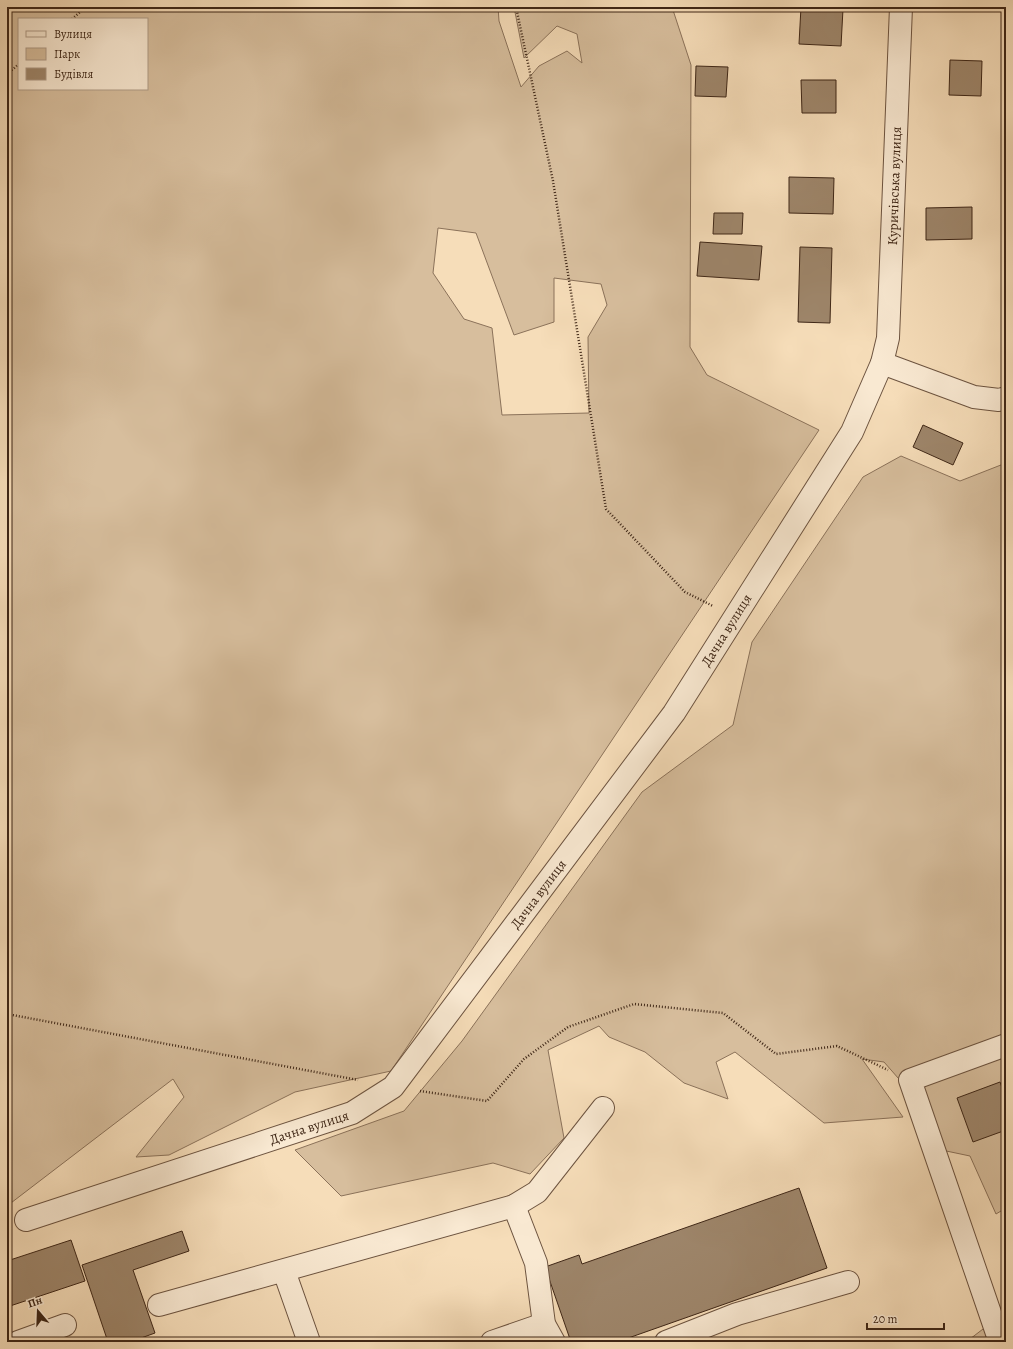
<svg xmlns="http://www.w3.org/2000/svg" width="1013" height="1349" font-family="Alegreya,serif">
<style>
.green{fill:#d7be9d;stroke:#8b725a;fill-rule:evenodd}
.building{fill:#9e866b;stroke:#3f2717}
.lines{fill:none;stroke-linecap:round;stroke-linejoin:round}
.minor-casing{stroke:#6d5440;stroke-width:24}
.path{stroke:#3f2717;stroke-width:2.5;stroke-dasharray:1 2;stroke-linecap:butt}
.minor{stroke:#f9e9d2;stroke-width:22}
.labels{text-anchor:middle;stroke-width:3;stroke-linejoin:round;paint-order:stroke}
.street-label{font-size:14px;fill:#3f2717;stroke:#f9e9d2}
</style>
<rect width="100%" height="100%" fill="#f6ddb9"/>
<filter id="stains"><feTurbulence type="fractalNoise" baseFrequency=".005" numOctaves="4"/><feColorMatrix values="0 0 0 0 .2 0 0 0 0 .09 0 0 0 0 .02 0 0 0 .5 -.17"/></filter>
<radialGradient id="worn" r=".72"><stop offset=".6" stop-color="#630" stop-opacity="0"/><stop offset="1" stop-color="#630" stop-opacity=".3"/></radialGradient>
<g class="green">
<path d="M7 7H498L499 21 521 87 539 66 567 51 582 63 577 34 557 26 524 58 514 7H672L691 65 690 347 707 375 819 430 391 1071 295 1092 169 1155 136 1157 184 1097 173 1079 7 1206ZM19 19H147V89H19ZM438 228 476 233 514 335 554 322V278L601 284 607 305 588 337 589 413 502 415 492 328 464 319 433 273Z"/>
<polygon points="901,456 960,481 1006,463 1006,1208 996,1214 970,1156 932,1148 913,1095 884,1062 862,1059 903,1117 824,1123 735,1052 716,1062 728,1099 684,1083 645,1052 609,1037 599,1026 548,1050 564,1138 530,1174 493,1163 341,1196 295,1150 404,1111 462,1041 642,792 733,725 752,642 863,477"/>
<polygon points="1004,1313 1006,1313 1006,1342 966,1342"/>
</g>
<g class="building">
<polygon points="801,7 843,9 841,46 799,44"/>
<polygon points="950,60 982,61 981,96 949,95"/>
<polygon points="696,66 728,67 726,97 695,96"/>
<polygon points="801,80 836,80 836,113 802,113"/>
<polygon points="789,177 834,178 833,214 789,213"/>
<polygon points="972,207 972,239 926,240 926,208"/>
<polygon points="714,213 743,213 742,234 713,234"/>
<polygon points="700,242 762,246 759,280 697,276"/>
<polygon points="800,247 832,248 830,323 798,322"/>
<polygon points="923,425 963,443 953,465 913,447"/>
<polygon points="1000,1082 1006,1099 1006,1130 973,1142 957,1098"/>
<polygon points="799,1188 827,1268 617,1342 571,1342 545,1267 579,1255 582,1264"/>
<polygon points="182,1231 189,1251 133,1270 155,1333 130,1342 108,1342 82,1265"/>
<polygon points="71,1240 85,1281 7,1307 7,1261"/>
</g>
<g class="lines">
<g class="minor-casing">
<g id="minor">
<polyline points="882,363 974,397 999,400 1006,398"/>
<polyline points="514,1206 536,1263 544,1324 554,1342"/>
<polyline points="26,1220 352,1113 393,1087 674,713 852,432 882,363 888,338 901,7"/>
<polyline points="284,1271 309,1342"/>
<polyline points="159,1305 514,1206 537,1192 603,1108"/>
<polyline points="18,1342 65,1325"/>
<polyline points="492,1342 544,1324"/>
<polyline points="666,1342 737,1314 848,1282"/>
<polyline points="1000,1342 910,1080 1006,1045"/>
</g>
</g>
<g class="path">
<polyline points="516,7 553,181 606,509 685,592 713,606"/>
<polyline points="72,19 86,7"/>
<polyline points="7,74 19,64"/>
<polyline points="7,1014 358,1080"/>
<polyline points="420,1091 487,1101 524,1059 568,1027 634,1004 723,1013 776,1054 837,1046 888,1070"/>
</g>
<use href="#minor" class="minor"/>
</g>
<g class="labels">
<g class="street-label">
<text transform="translate(894 186) rotate(-88)" y="5">Куричівська вулиця</text>
<text transform="translate(726 630) rotate(-58)" y="5">Дачна вулиця</text>
<text transform="translate(538 894) rotate(-53)" y="5">Дачна вулиця</text>
<text transform="translate(309 1127) rotate(-18)" y="5">Дачна вулиця</text>
</g>
</g>
<rect width="1013" height="1349" fill="none" stroke="#f6ddb9" stroke-width="24"/>
<rect x="8" y="8" width="997" height="1333" fill="none" stroke="#3f2717" stroke-width="2"/>
<rect x="12" y="12" width="989" height="1325" fill="none" stroke="#3f2717"/>
<rect x="18" y="18" width="130" height="72" fill="#f9e9d2" stroke="#af9b87"/>
<rect x="26" y="31" width="20" height="6" fill="#f9e9d2" stroke="#af9b87"/>
<text x="54" y="38" font-size="12" fill="#3f2717">Вулиця</text>
<rect x="26" y="48" width="20" height="12" fill="#d7be9d" stroke="#af9b87"/>
<text x="54" y="58" font-size="12" fill="#3f2717">Парк</text>
<rect x="26" y="68" width="20" height="12" fill="#9e866b" stroke="#af9b87"/>
<text x="54" y="78" font-size="12" fill="#3f2717">Будівля</text>
<g transform="translate(38 1311) rotate(341)" stroke="#f9e9d2" stroke-width="3" paint-order="stroke">
<path d="M0-3L7 15L0 10L-7 15Z" fill="#3f2717"/>
<text y="-6" font-size="11" font-weight="bold" text-anchor="middle" fill="#3f2717">Пн</text>
</g>
<path d="M867 1323v6h77v-6" fill="none" stroke="#3f2717" stroke-width="2"/>
<text x="873" y="1323" font-size="12" fill="#3f2717" stroke="#f9e9d2" stroke-width="3" paint-order="stroke">20 m</text>
<rect width="100%" height="100%" filter="url(#stains)"/>
<rect width="100%" height="100%" fill="url(#worn)"/>
</svg>
